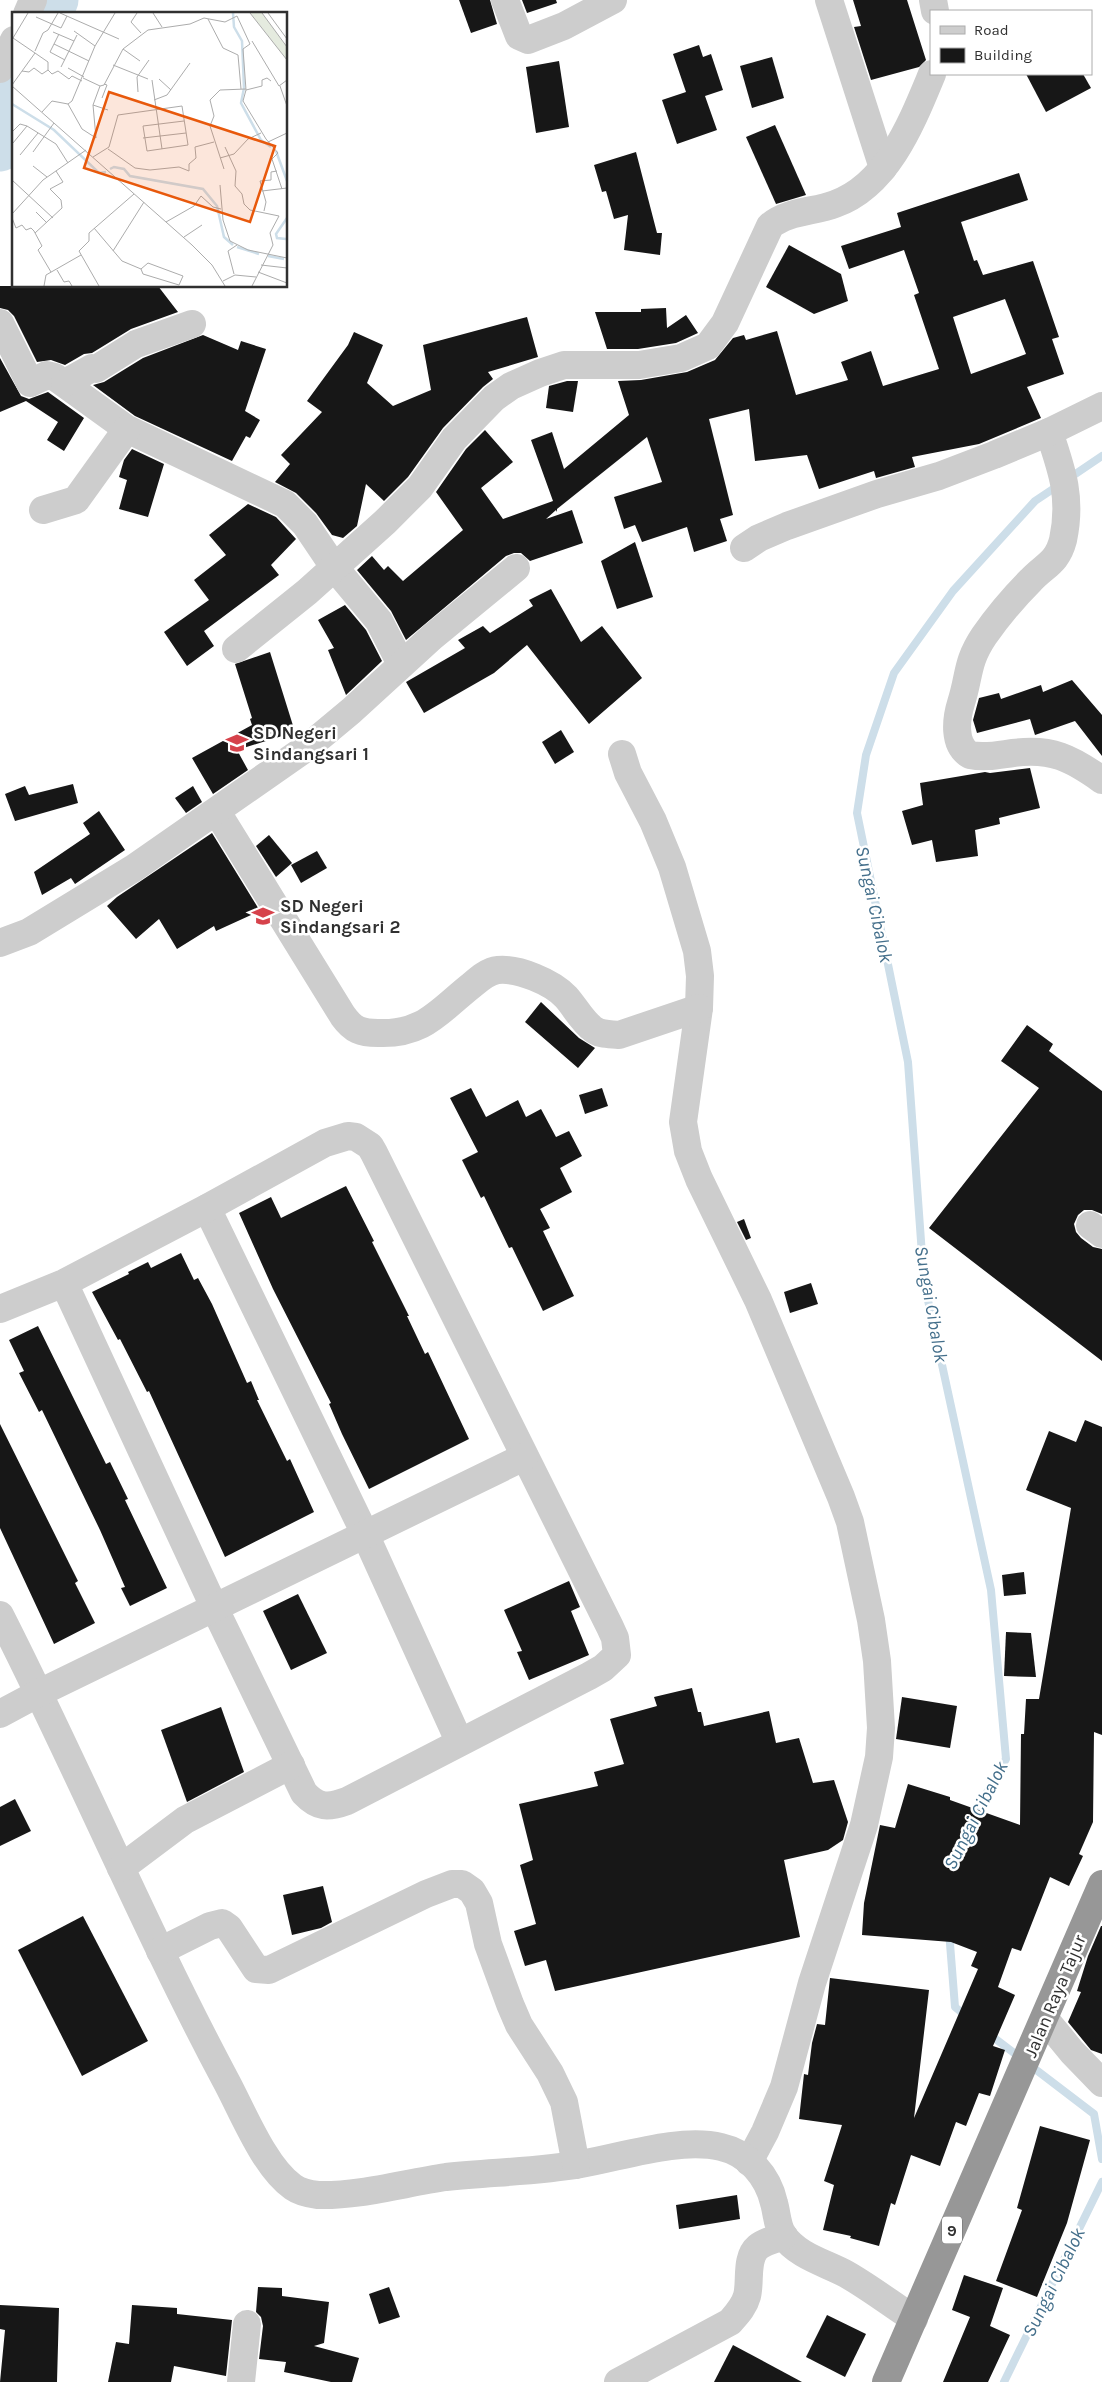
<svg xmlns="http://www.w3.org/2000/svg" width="1102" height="2382" font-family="Karla,sans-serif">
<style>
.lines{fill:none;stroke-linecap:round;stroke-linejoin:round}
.stream{stroke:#cddee9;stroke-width:8}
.river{stroke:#cddee9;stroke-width:45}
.building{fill:#171717;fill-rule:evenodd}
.minor{stroke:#cdcdcd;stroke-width:28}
.highway{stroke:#979797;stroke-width:28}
.labels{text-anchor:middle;stroke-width:5;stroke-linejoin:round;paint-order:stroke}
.shield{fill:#fff;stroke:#6e6e6e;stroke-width:1}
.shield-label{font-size:16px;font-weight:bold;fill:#303030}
.poi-label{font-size:18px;font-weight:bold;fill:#303030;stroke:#fff;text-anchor:start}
.street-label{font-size:18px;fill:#303030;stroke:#fff}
.water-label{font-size:19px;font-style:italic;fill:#446f8b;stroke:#fff}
.inset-river{fill:none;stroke:#cddee9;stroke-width:2.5}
.inset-road{fill:none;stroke:#acacac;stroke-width:1}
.view{fill:#e8590c;fill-opacity:0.15;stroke:#e8590c;stroke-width:2.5}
.inset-edge{fill:none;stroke:#303030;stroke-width:2.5}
</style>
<rect width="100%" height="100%" fill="#fff"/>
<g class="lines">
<g class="stream">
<polyline points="1068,479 1102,456"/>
<polyline points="973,1817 1006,1759 991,1590 924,1282 908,1062 857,813 866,755 894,673 953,591 1035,501 1059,485"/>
<polyline points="949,1931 955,2007 966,2016"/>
<polyline points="989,2034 1094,2114 1102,2159"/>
<polyline points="1004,2382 1102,2182"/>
</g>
<g class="river">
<polyline points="50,14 56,0"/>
<polyline points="0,149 14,96"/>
</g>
</g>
<g class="building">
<polygon points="459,0 490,0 497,24 471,33"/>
<polygon points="522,0 556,0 557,3 527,13"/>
<polygon points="853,0 907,0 926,60 919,67 871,80 854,27 861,26"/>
<polygon points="699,45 703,57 711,54 723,90 705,96 717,130 677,144 662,100 686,92 673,54"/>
<polygon points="772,57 784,98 752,108 740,66"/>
<polygon points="559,61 569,127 536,133 526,67"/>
<polygon points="1026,74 1083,74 1091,88 1046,112"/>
<polygon points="775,125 806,195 776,204 746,137"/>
<polygon points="636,152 657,233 662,233 660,255 624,250 628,215 614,219 606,191 602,192 594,165"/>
<path d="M1019 173 1028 200 961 222 974 261 977 260 983 275 1033 261 1059 337 1052 339 1064 374 1027 387 1041 418 979 444 912 457 915 467 876 478 874 471 819 489 807 455 755 461 749 409 709 419 733 515 720 519 727 541 694 552 687 527 642 542 635 525 624 529 614 497 662 482 647 437 557 509V512L556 510 546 519 572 510 583 543 530 561 521 553H514L506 556 406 640 391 611 357 570 372 556 384 570 388 566 403 581 463 530 436 492 466 449 485 430 513 462 481 488 503 519 553 501 531 440 552 432 564 469 629 415 618 381 641 380 687 372 715 360 733 338 744 335 746 340 777 331 796 395 848 380 841 362 871 351 883 386 939 369 914 295 919 293 904 250 849 269 841 246 901 227 897 213ZM1005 299 1026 354 971 374 953 317Z"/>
<polygon points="789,245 841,274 848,301 814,314 766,287"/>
<polygon points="0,286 158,286 178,312 131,329 92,353 84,354 65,365 51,360 37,362 14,316 8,310 0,308"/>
<polygon points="666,308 667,328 686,315 698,333 676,343 638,349 607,349 595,312 641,312 641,309"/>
<polygon points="527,317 538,357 488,372 493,379 483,387 443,428 408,477 384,501 366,484 357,526 343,538 332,535 316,513 296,493 275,482 290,464 281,455 322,412 307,401 348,345 354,332 383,345 367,383 393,406 431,390 423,345"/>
<polygon points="203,335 238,350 241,341 266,349 245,411 260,420 250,438 246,436 232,461 135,416 93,385 104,382 143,358"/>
<polygon points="0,358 21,396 29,399 48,392 84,418 64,451 47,440 58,422 26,401 0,412"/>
<polygon points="567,381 578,381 573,412 546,408 549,386"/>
<polygon points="132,449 164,464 148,517 119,509 127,480 119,477 124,460"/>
<polygon points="248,504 276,517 296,539 271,565 279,575 204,631 214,646 187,666 164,632 209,600 194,580 226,555 209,535"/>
<polygon points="635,542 653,597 617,609 601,561"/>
<polygon points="551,589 581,642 602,626 642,678 589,724 527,645 494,673 424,713 406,682 465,648 458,640 483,626 490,633 533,606 529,600"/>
<polygon points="345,605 366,630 382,661 346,695 328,650 334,648 318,620"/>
<polygon points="270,652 295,732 237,750 248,770 213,794 192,758 252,725 250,719 252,718 235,664"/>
<polygon points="1072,680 1102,715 1102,756 1075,721 1035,735 1030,719 977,733 973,720 979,698 999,693 1001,699 1041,685 1043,692"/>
<polygon points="561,730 574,752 555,764 542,742"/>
<polygon points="1030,768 1040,808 999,818 1000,824 975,830 978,856 936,862 932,840 912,845 902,811 923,805 920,783 985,772 990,773"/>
<polygon points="73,784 78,803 15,821 5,794 25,786 29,795"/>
<polygon points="193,786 202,802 186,813 175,798"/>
<polygon points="99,811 125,850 75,884 71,878 42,895 34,872 90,834 83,823"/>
<polygon points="212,833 260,911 216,931 214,926 177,949 159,919 136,939 107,906 117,897"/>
<polygon points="269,835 292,863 276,877 256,846"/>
<polygon points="317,851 327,868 301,883 291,865"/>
<polygon points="541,1002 579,1038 595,1048 578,1068 525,1022"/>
<polygon points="1027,1025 1053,1044 1049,1051 1102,1091 1102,1214 1092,1210 1084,1210 1078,1215 1074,1224 1076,1232 1081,1238 1093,1247 1102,1249 1102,1361 929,1228 1039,1088 1001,1061"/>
<polygon points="471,1088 486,1117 518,1100 526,1117 541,1109 556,1137 569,1131 582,1156 560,1168 572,1192 540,1209 550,1228 543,1231 574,1296 543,1311 512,1247 509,1248 484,1196 481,1198 462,1160 478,1152 450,1098"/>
<polygon points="602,1088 608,1106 585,1114 579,1095"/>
<polygon points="346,1186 374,1241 372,1242 409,1316 407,1316 425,1354 428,1352 469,1439 369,1489 342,1434 329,1404 331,1403 273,1289 239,1213 271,1197 281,1218"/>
<polygon points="744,1219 751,1238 746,1240 737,1222"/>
<polygon points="181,1253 194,1280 198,1278 212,1304 247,1383 251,1381 259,1400 257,1400 287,1461 290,1459 314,1512 225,1557 149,1391 147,1392 120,1339 118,1340 92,1292 129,1274 128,1272 148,1262 151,1268"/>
<polygon points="811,1283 818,1304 790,1313 784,1292"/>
<polygon points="38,1326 106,1464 110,1462 128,1499 125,1500 167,1588 130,1606 121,1588 125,1587 100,1530 42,1410 39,1412 19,1373 24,1371 9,1340"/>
<polygon points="1085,1420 1102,1427 1102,1735 1094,1732 1093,1822 1079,1854 1083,1856 1069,1886 1050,1877 1021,1951 1012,1948 998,1987 1015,1995 993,2046 1005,2050 990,2096 979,2093 966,2126 956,2122 940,2166 911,2155 895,2205 891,2203 879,2246 850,2238 851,2236 823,2230 834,2185 824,2181 842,2125 799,2119 804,2074 808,2075 812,2043 817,2024 825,2025 830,1978 929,1990 914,2118 978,1969 971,1966 977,1952 951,1942 862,1935 864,1903 880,1825 895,1828 908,1784 950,1797 950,1800 1020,1825 1021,1734 1024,1734 1026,1699 1039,1699 1071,1508 1026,1490 1049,1431 1076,1442"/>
<polygon points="0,1424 69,1563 78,1581 75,1583 95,1623 54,1644 0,1528"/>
<polygon points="1024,1572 1026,1594 1004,1596 1002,1575"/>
<polygon points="569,1581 580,1607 571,1611 589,1655 529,1680 517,1652 522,1651 504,1610"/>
<polygon points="298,1594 327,1653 291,1670 263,1611"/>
<polygon points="1006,1632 1031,1633 1036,1677 1004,1676"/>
<polygon points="692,1688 698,1712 701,1712 704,1726 769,1711 776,1743 799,1738 813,1783 834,1780 848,1822 843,1840 828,1850 784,1860 800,1937 555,1991 546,1960 525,1966 514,1931 536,1924 520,1865 533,1860 519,1804 598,1786 594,1772 624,1764 610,1719 657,1706 654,1697"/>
<polygon points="902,1697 957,1706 950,1748 896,1739"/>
<polygon points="221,1707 244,1772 187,1802 161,1730"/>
<polygon points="15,1799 31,1831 0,1846 0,1807"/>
<polygon points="323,1886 332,1922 321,1928 292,1935 283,1895"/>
<polygon points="83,1916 148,2041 82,2076 18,1950"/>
<polygon points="1101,1926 1102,1926 1102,2054 1091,2050 1068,2022 1081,1992 1077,1991 1088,1956"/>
<polygon points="1040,2126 1090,2140 1067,2223 1037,2297 996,2281 1022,2210 1017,2208"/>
<polygon points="737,2195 740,2219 679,2229 676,2205"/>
<polygon points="964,2275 1003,2288 990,2326 1010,2335 988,2382 943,2382 970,2317 952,2310"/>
<polygon points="258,2287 282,2288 282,2296 329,2302 324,2343 314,2346 359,2358 352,2382 331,2382 284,2372 286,2362 259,2359 263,2326 261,2317 256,2312"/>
<polygon points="389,2287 400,2317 379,2324 369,2294"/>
<polygon points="0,2305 59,2308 57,2382 0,2382 5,2330 0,2329"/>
<polygon points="132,2305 177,2308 177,2314 232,2320 226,2376 174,2366 171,2382 108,2382 116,2342 129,2344"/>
<polygon points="827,2315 866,2334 845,2377 806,2357"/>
<polygon points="733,2345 802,2382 714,2382"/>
</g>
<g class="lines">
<g class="minor">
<polyline points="505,0 519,36 528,40 564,26 613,0"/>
<polyline points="829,0 883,168"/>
<polyline points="933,0 935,11"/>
<polyline points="27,14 33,0"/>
<polyline points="0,69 14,40"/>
<polyline points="0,323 30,383 47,375 55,377 127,429 285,504 305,524 334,567 379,621 401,664"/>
<polyline points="65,383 92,368 96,369 136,344 192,324"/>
<path d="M1049 432C1062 470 1072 498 1063 540 1057 563 1045 565 1031 580 1014 597 998 616 984 636 966 663 970 675 961 703 956 719 953 745 970 755 985 758 998 755 1013 753 1052 748 1071 758 1102 780"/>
<polyline points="43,510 76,500 127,429"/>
<polyline points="744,548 759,538 787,526 877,494 939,476 994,455 1049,432 1102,406"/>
<path d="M236 649 307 592 385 522 420 487 454 439 494 398 511 386 540 373 564 365H639L681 358 708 346 725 323 770 226C787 211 814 212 835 204 888 185 912 122 932 74"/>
<polyline points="622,754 628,773 653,821 672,867 697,951 700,976 699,1008 683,1122 688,1151 699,1179 758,1300 841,1497 850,1522 871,1620 877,1661 881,1728 879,1757 864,1825 812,1983 784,2087 765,2132 749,2162"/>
<path d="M217 812 343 1016C353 1030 361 1033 378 1033 424 1035 439 1011 472 985 479 979 488 971 498 970 518 968 552 982 566 997 575 1007 582 1021 593 1029 600 1035 610 1034 619 1035L699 1008"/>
<polyline points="0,943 29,932 134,868 309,746 351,711 432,637 516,568"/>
<polyline points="207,1208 365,1534 459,1741"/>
<polyline points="1090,1225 1102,1234"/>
<path d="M0 1309 64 1283 207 1208 325 1143 348 1136 356 1137 370 1146 374 1153 610 1627 615 1638 617 1655 603 1668 589 1676 347 1801C328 1808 318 1808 304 1793L215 1609 64 1283"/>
<path d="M0 1615C78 1768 144 1927 225 2079 242 2110 264 2167 293 2187 300 2192 309 2194 318 2195 361 2196 404 2183 446 2177 491 2172 536 2172 581 2164 622 2157 680 2137 721 2147 748 2153 768 2176 774 2203 777 2213 777 2226 783 2235 797 2256 826 2263 846 2274 869 2287 891 2304 914 2319"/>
<polyline points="0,1714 39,1693 524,1457"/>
<polyline points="121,1868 185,1820 291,1765"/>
<polyline points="160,1951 210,1926 222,1923 229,1928 256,1969 269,1970 426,1894 452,1884 462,1884 472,1891 479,1903 488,1944 510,2004 519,2025 550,2073 564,2102 576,2165"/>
<polyline points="1045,2019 1072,2052 1102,2083"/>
<polyline points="241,2382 247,2324"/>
<path d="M618 2382 730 2322C737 2314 744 2307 747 2296 751 2281 745 2258 758 2247 765 2241 776 2239 784 2236"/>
</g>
<polyline class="highway" points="886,2382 1102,1884"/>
</g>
<defs>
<g id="school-bare" transform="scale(1.725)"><path d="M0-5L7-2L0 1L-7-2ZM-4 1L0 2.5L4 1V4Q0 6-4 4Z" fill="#d6424b" stroke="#fff" stroke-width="2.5" paint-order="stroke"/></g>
</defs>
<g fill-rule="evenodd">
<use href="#school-bare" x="237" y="743"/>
<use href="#school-bare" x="263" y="916"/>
</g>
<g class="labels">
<rect class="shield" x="942" y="2216.5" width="20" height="27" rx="4"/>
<g class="shield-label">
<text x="952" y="2236">9</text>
</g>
<g class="poi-label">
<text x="253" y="739">SD Negeri<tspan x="253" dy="21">Sindangsari 1</tspan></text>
<text x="280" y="912">SD Negeri<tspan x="280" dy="21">Sindangsari 2</tspan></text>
</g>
<g class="street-label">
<text transform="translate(1055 1996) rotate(-67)" y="6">Jalan Raya Tajur</text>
</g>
<g class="water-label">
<text transform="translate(875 904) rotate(78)" y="7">Sungai Cibalok</text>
<text transform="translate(932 1304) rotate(80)" y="7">Sungai Cibalok</text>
<text transform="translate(975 1815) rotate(-63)" y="7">Sungai Cibalok</text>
<text transform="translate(1053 2282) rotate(-64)" y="7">Sungai Cibalok</text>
</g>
</g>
<g transform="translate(12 12)">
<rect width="275" height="275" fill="#fff"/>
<path d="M238 1H250L275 35V48Z" fill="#e5ebdf"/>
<path class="inset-river" d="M221 1 222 15 230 29 232 76 229 91 249 128 259 135M0 92 42 118 87 161 94 160M264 139 275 169M98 157 102 155 112 157 118 164 191 177 205 194 212 225 221 233M274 227 265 226 264 222 275 206M225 235 247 242M256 244 272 247"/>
<path class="inset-road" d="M48 1 107 27M125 1 119 10 129 21M141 1 150 15M238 1 275 48M250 1 275 35M256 1 275 27M24 5 49 16 55 4M196 7 211 36 226 43 229 77M62 19 83 34M41 20 62 29M47 22 38 40 53 48M240 29 267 74 275 68M42 32 77 49M111 37 128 49M23 39 31 21 36 18 46 1M101 53 136 67M49 55 65 23M56 56 72 65M36 58 40 62 46 59 57 67 60 64 70 69M10 59 17 60 22 56 30 62 36 58V50L23 41M71 66 88 74M147 67 159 78M140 68 150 137M0 73 23 41 1 26 16 1M0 74 180 233 200 253 213 274M268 74 275 94M234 78 250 74V68L255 66 259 69M126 80 125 65 137 48M90 86 95 73 92 72M142 88 155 83 178 51M56 92 70 117 84 126 81 93 88 74 92 73 111 37 136 18 178 12 192 6 213 10 225 4 238 32 231 37 234 78 231 89 254 127 266 141 260 147 270 177M81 93 96 98M30 100 40 89 56 92 60 89 83 34 103 1M0 120 8 112 15 114 44 132 56 151M131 126 174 121M256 130 275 121M1 131 15 114M213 135 224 159 223 174 230 182 232 192 238 198 267 204 258 221 261 233 240 274M96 137 123 156 138 158 167 155 177 159V152L184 146 183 135 202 130M21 140 42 111M8 143 26 121M81 145 97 135 106 103 170 94 176 133 135 139 131 114 172 109M208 146 222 142 236 127 249 121M21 154 35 165M212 157 198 114 202 104 198 88 208 78 234 77M0 168 41 206M208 173 211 208 218 229 236 238 275 246M250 179 275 176M252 199 254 190 248 169 259 168V160L265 159M24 200 35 211M0 202 31 168 74 138M0 206 4 216 10 213 14 218 19 216 22 219 30 234 26 238 39 260M154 210 182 194 189 184 201 195 209 197M82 216 110 249 129 257 131 262 167 273 171 264 136 251 129 257M23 221 50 196 49 188 38 177 51 170 44 159M172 225 190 213M101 239 132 190M249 253 275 256M45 258 52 270 57 269 60 274M246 260 275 271M222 262 216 239 225 233M211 269 223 263 244 265M32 274 34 263 69 243M87 274 67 239 77 229V221L122 182"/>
<path class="view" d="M97 80 263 134 238 210 72 156Z"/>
<rect width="275" height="275" class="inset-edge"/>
</g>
<rect x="930" y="10" width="162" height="65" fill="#ffffff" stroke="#acacac"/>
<rect x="940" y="26" width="25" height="8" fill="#cdcdcd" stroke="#acacac"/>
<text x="974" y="35" font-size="15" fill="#303030">Road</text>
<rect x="940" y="48" width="25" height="15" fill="#171717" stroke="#acacac"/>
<text x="974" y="60" font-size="15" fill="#303030">Building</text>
</svg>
